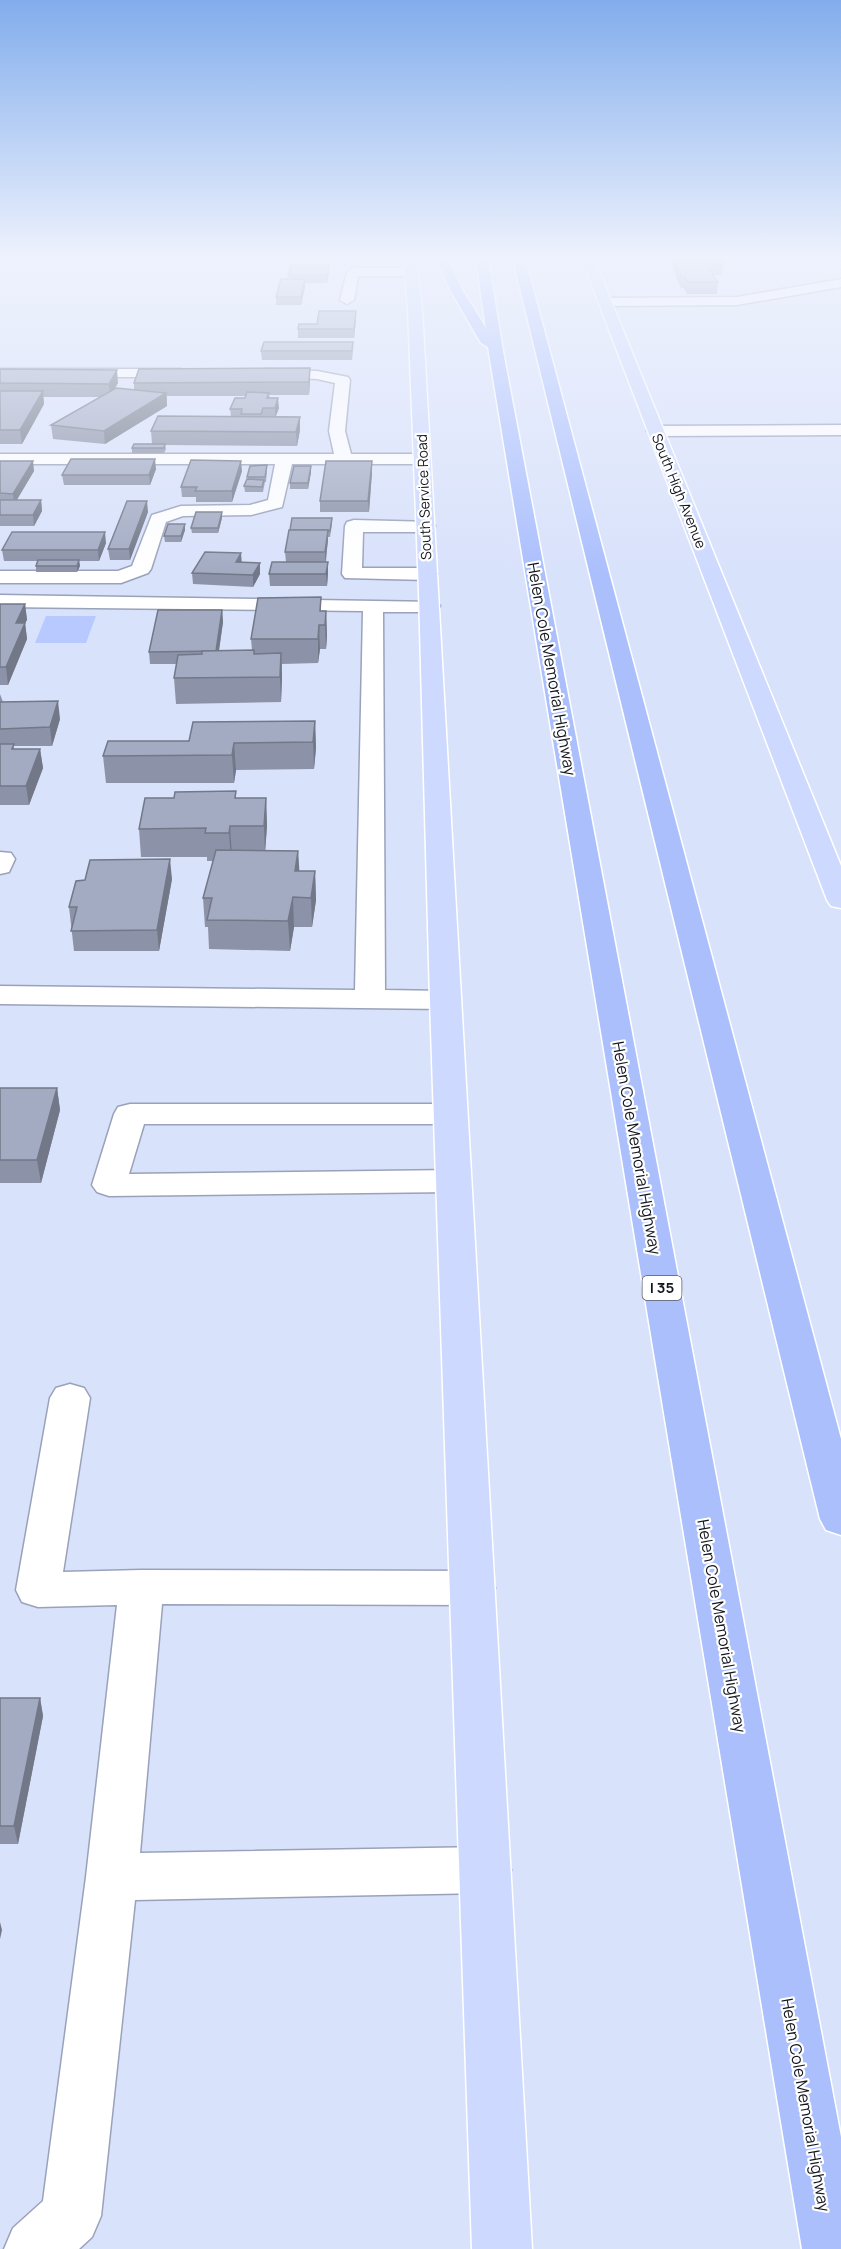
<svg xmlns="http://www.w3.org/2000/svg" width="841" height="2249" font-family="Manrope,sans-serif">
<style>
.green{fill:#b7c9ff}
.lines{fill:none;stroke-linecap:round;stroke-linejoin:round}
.minor-casing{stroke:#9aa2ba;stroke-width:3}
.major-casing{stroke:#fff;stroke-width:3}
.highway-casing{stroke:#fff;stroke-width:3}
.minor{fill:#fff;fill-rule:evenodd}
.major{fill:#cdd9fe;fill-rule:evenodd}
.highway{fill:#abbffd;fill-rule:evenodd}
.wall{fill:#8c93a8}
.shaded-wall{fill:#727888}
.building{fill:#a3abc3;stroke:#727888;stroke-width:1.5}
.labels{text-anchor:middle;stroke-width:4.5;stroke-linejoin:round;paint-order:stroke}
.far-street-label{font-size:14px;fill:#13161e;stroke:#fff}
.shield{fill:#fff;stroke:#5a5c62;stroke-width:1.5}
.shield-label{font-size:15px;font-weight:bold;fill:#13161e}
.street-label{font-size:16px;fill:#13161e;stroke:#fff}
</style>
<rect width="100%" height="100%" fill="#d9e2fb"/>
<polygon class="green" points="46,616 96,616 86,643 35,643"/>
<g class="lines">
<g class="minor-casing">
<g id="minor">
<polygon points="353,268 412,268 418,272 412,276 358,276 354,300 347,304 340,300 347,272"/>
<polygon points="841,279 841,287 737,305 605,306 598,302 605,298 737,297"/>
<polygon points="0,369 181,369 188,373 181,377 0,377"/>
<polygon points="266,369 317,371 348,377 350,380 345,431 351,454 422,454 430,459 422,464 292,464 282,507 251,515 183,516 166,522 151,569 148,573 121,583 0,583 0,571 118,571 132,566 152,515 181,506 250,505 268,500 275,464 0,464 0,454 334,454 329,431 335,383 317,379 261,376 259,373"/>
<polygon points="841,425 841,435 655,436 647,431 655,426"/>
<polygon points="354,520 433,522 435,526 433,530 426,532 363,532 362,568 427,568 434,570 437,574 434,578 427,580 345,578 342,574 345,526 347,522"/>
<polygon points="0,595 437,602 440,606 437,610 430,612 383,612 385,990 445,991 456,994 460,1000 456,1006 445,1009 0,1004 0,986 355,990 363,611 0,607"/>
<polygon points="0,852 11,853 15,859 9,872 0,874"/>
<polygon points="130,1104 451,1104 463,1107 467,1114 463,1121 451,1124 144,1124 129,1174 454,1170 466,1174 471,1181 466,1188 454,1192 109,1196 97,1192 92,1185 114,1114 118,1107"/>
<polygon points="70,1384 84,1388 90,1398 63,1572 141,1570 473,1571 489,1576 495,1588 489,1600 473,1605 162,1604 140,1853 485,1847 503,1854 511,1870 503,1886 485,1893 135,1900 101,2216 92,2237 79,2249 4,2249 13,2228 43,2201 86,1877 117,1605 38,1607 22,1602 16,1590 50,1398 56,1388"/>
</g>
</g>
<g class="major-casing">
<g id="major">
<polygon points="404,259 416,259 422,309 532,2249 472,2249 430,1000 419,592 408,309"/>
<polygon points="582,259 594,259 841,866 841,908 831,906 827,900"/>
</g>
</g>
<g class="highway-casing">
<g id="highway">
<polygon points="436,259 448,259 463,291 486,328 476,259 488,259 504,357 841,2137 841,2249 802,2249 488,347 481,343 451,291"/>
<polygon points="513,259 525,259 841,1439 841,1535 826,1530 820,1519"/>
</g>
</g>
<use href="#minor" class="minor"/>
<use href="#major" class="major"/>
<use href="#highway" class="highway"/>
</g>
<g class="wall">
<polygon points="673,259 723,264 722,275 713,275 718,282 717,294 687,294 684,288 681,288 673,270"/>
<polygon points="329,265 329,273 327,283 305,283 305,287 301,305 276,305 276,297 289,279 288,275"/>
<polygon points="356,319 354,338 298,338 298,329 317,324"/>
<polygon points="261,351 353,351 352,360 262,360"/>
<polygon points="310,368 310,381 309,395 269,395 270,398 279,408 276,416 300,417 300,430 297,446 165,445 166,449 164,453 132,453 132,448 152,444 151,431 231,416 230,409 245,398 246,396 167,396 167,406 105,444 53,439 51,425 101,397 43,397 44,404 22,444 0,444 0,369 118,383 114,389 134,390 134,383"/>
<polygon points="0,461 34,471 17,500 41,500 42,511 34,526 0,526"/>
<polygon points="156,469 150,485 64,485 62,475"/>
<polygon points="242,471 232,502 196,502 196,497 182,497 181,487"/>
<polygon points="267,471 266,482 265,482 263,492 245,492 244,486 248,479 247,477"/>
<polygon points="311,472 308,489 290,489 290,483"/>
<polygon points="372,472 369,512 320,512 320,501"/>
<polygon points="148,512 130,560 110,560 108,549"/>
<polygon points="222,512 222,518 218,533 192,533 191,528"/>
<polygon points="185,524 185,530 181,542 165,542 164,536"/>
<polygon points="332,524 330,537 328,537 326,562 328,562 328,573 327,586 270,586 269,574 286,562 285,552"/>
<polygon points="106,543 99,561 79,561 80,566 77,572 36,572 36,566 38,561 4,561 2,550"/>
<polygon points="242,562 260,563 260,574 253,587 193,584 192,573"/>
<polygon points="321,597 321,611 326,611 327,636 326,649 320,649 318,663 282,664 282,678 281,702 176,704 174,678 177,664 150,664 149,652 222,610 223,622 219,651 252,650 251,639"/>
<polygon points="0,604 25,604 27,620 25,623 27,639 8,685 0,685"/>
<polygon points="0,694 3,702 60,719 52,746 14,746 14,749 40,749 43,768 29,805 0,805"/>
<polygon points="315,721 316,748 314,769 236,770 234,783 106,783 103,756 189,741"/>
<polygon points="236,791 236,798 266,798 267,826 265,850 298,851 299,871 315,871 316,900 312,927 294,927 290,951 209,949 208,927 205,927 203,898 213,861 207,861 207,857 141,857 139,829 174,798"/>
<polygon points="172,879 159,951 74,951 69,907"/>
<polygon points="0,1088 57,1088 60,1110 41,1183 0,1183"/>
<polygon points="0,1698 40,1698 43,1716 18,1844 0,1844"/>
</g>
<g class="shaded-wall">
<polygon points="329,265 329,273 327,283 327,275"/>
<polygon points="305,279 305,287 301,305 301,297"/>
<polygon points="356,311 356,319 354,338 354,329"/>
<polygon points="310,368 310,381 309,395 309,382"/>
<polygon points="117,370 118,383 110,397 109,384"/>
<polygon points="43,391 44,404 22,444 20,430"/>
<polygon points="166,393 167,406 105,444 104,431"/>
<polygon points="278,398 279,408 275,418 275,408"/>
<polygon points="300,417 300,430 297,446 296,432"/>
<polygon points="155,459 156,469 150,485 149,475"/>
<polygon points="33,461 34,471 14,504 13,494"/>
<polygon points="241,461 242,471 232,502 232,491"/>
<polygon points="372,461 372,472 369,512 368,501"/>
<polygon points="311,466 311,472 308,489 308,483"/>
<polygon points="41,500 42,511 34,526 33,515"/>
<polygon points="147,501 148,512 130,560 129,549"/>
<polygon points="222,512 222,518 218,533 218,528"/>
<polygon points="185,524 185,530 181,542 181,536"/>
<polygon points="328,530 328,541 325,564 325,552"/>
<polygon points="105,532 106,543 99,561 98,550"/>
<polygon points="241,553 242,565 236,562"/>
<polygon points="79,560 80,566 77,572 77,566"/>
<polygon points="328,562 328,573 327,586 326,574"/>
<polygon points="260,563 260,574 253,587 253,575"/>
<polygon points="25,604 27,620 25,623 27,639 8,685 6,667 16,623"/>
<polygon points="222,610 223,622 217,663 216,651"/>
<polygon points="326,611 327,636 326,649 325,625"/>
<polygon points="319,625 320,649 318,663 318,639"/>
<polygon points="281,653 282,678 281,702 280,677"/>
<polygon points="58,701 60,719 52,746 50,727"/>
<polygon points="315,721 316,748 314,769 313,742"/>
<polygon points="234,743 236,770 234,783 232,755"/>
<polygon points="40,749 43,768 29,805 26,786"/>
<polygon points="266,798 267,826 265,854 264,826"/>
<polygon points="230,826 232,855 231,861 229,833"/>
<polygon points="298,851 300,880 296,900 295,871"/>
<polygon points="170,859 172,879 159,951 157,930"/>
<polygon points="315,871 316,900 312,927 311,898"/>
<polygon points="293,897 294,927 290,951 288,921"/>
<polygon points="57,1088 60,1110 41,1183 37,1160"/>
<polygon points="40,1698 43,1716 18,1844 14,1826"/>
<polygon points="0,1922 2,1930 0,1939"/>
</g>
<g class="building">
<polygon points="673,259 720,259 723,264 705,264 718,282 688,282 685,277 682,277"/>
<polygon points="291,265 329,265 327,275 288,275"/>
<polygon points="281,279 305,279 301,297 276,297"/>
<polygon points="319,311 356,311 354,329 298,329 299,324 317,324"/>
<polygon points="264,342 353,342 352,351 261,351"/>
<polygon points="310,368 309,382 134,383 139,369"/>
<polygon points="0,369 117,370 109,384 0,383"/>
<polygon points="116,388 166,393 104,431 51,425"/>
<polygon points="0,391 43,391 20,430 0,430"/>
<polygon points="247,392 269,393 267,398 278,398 275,408 263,408 261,414 241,414 242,409 230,409 235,398 245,398"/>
<polygon points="158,416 300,417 296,432 151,431"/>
<polygon points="134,444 165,444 164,448 132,448"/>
<polygon points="71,459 155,459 149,475 62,475"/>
<polygon points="191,460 241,461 232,491 195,491 197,487 181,487"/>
<polygon points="0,461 33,461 13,494 0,493"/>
<polygon points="326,461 372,461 368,501 320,501"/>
<polygon points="267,465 265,477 247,477 250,466"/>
<polygon points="294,466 311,466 308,483 290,483"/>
<polygon points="247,479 264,480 262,487 244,486"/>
<polygon points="0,500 41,500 33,515 0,515"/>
<polygon points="127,501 147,501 129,549 108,549"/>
<polygon points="196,512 222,512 218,528 191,528"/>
<polygon points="292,518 332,518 330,531 328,531 328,530 290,530"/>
<polygon points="168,524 185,524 181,536 164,536"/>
<polygon points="289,530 328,530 325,552 285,552"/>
<polygon points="12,532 105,532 98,550 2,550"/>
<polygon points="205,552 241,553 236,562 260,563 253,575 192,573"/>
<polygon points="38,560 79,560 77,566 36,566"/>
<polygon points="272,562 328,562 326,574 269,574"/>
<polygon points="321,597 320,611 326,611 325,625 319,625 318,639 251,639 258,598"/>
<polygon points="0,604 25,604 16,623 25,623 6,667 0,667"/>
<polygon points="158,610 222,610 216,651 149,652"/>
<polygon points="254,650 254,654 281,653 280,677 174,678 178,655 202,654 202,651"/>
<polygon points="58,701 50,727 0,729 0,702"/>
<polygon points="315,721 313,742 234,743 232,755 103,756 108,741 189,741 193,722"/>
<polygon points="0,744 14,744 12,749 40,749 26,786 0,786"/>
<polygon points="236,791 235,798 266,798 264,826 230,826 229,833 205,833 206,828 139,829 145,798 174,798 175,792"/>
<polygon points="216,850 298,851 295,871 315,871 311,898 293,897 288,921 207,920 212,898 203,898"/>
<polygon points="170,859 157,930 71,931 77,907 69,907 76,881 85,880 90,860"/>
<polygon points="0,1088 57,1088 37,1160 0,1160"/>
<polygon points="0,1698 40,1698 14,1826 0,1826"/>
</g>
<linearGradient id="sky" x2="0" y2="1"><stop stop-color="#82adec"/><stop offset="0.45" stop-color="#eef2fd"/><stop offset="1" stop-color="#eef2fd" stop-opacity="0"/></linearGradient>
<rect width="841" height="573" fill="url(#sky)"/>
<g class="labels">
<g class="far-street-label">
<text transform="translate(679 491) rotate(68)" y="5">South High Avenue</text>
<text transform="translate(424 497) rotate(-92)" y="5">South Service Road</text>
</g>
<rect class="shield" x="642.5" y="1276" width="39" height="24" rx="4.5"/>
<g class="shield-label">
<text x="662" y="1293">I 35</text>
</g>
<g class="street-label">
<text transform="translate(552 669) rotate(80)" y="6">Helen Cole Memorial Highway</text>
<text transform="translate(637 1148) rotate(80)" y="6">Helen Cole Memorial Highway</text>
<text transform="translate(722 1626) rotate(80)" y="6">Helen Cole Memorial Highway</text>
<text transform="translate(806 2105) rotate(80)" y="6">Helen Cole Memorial Highway</text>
</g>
</g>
</svg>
